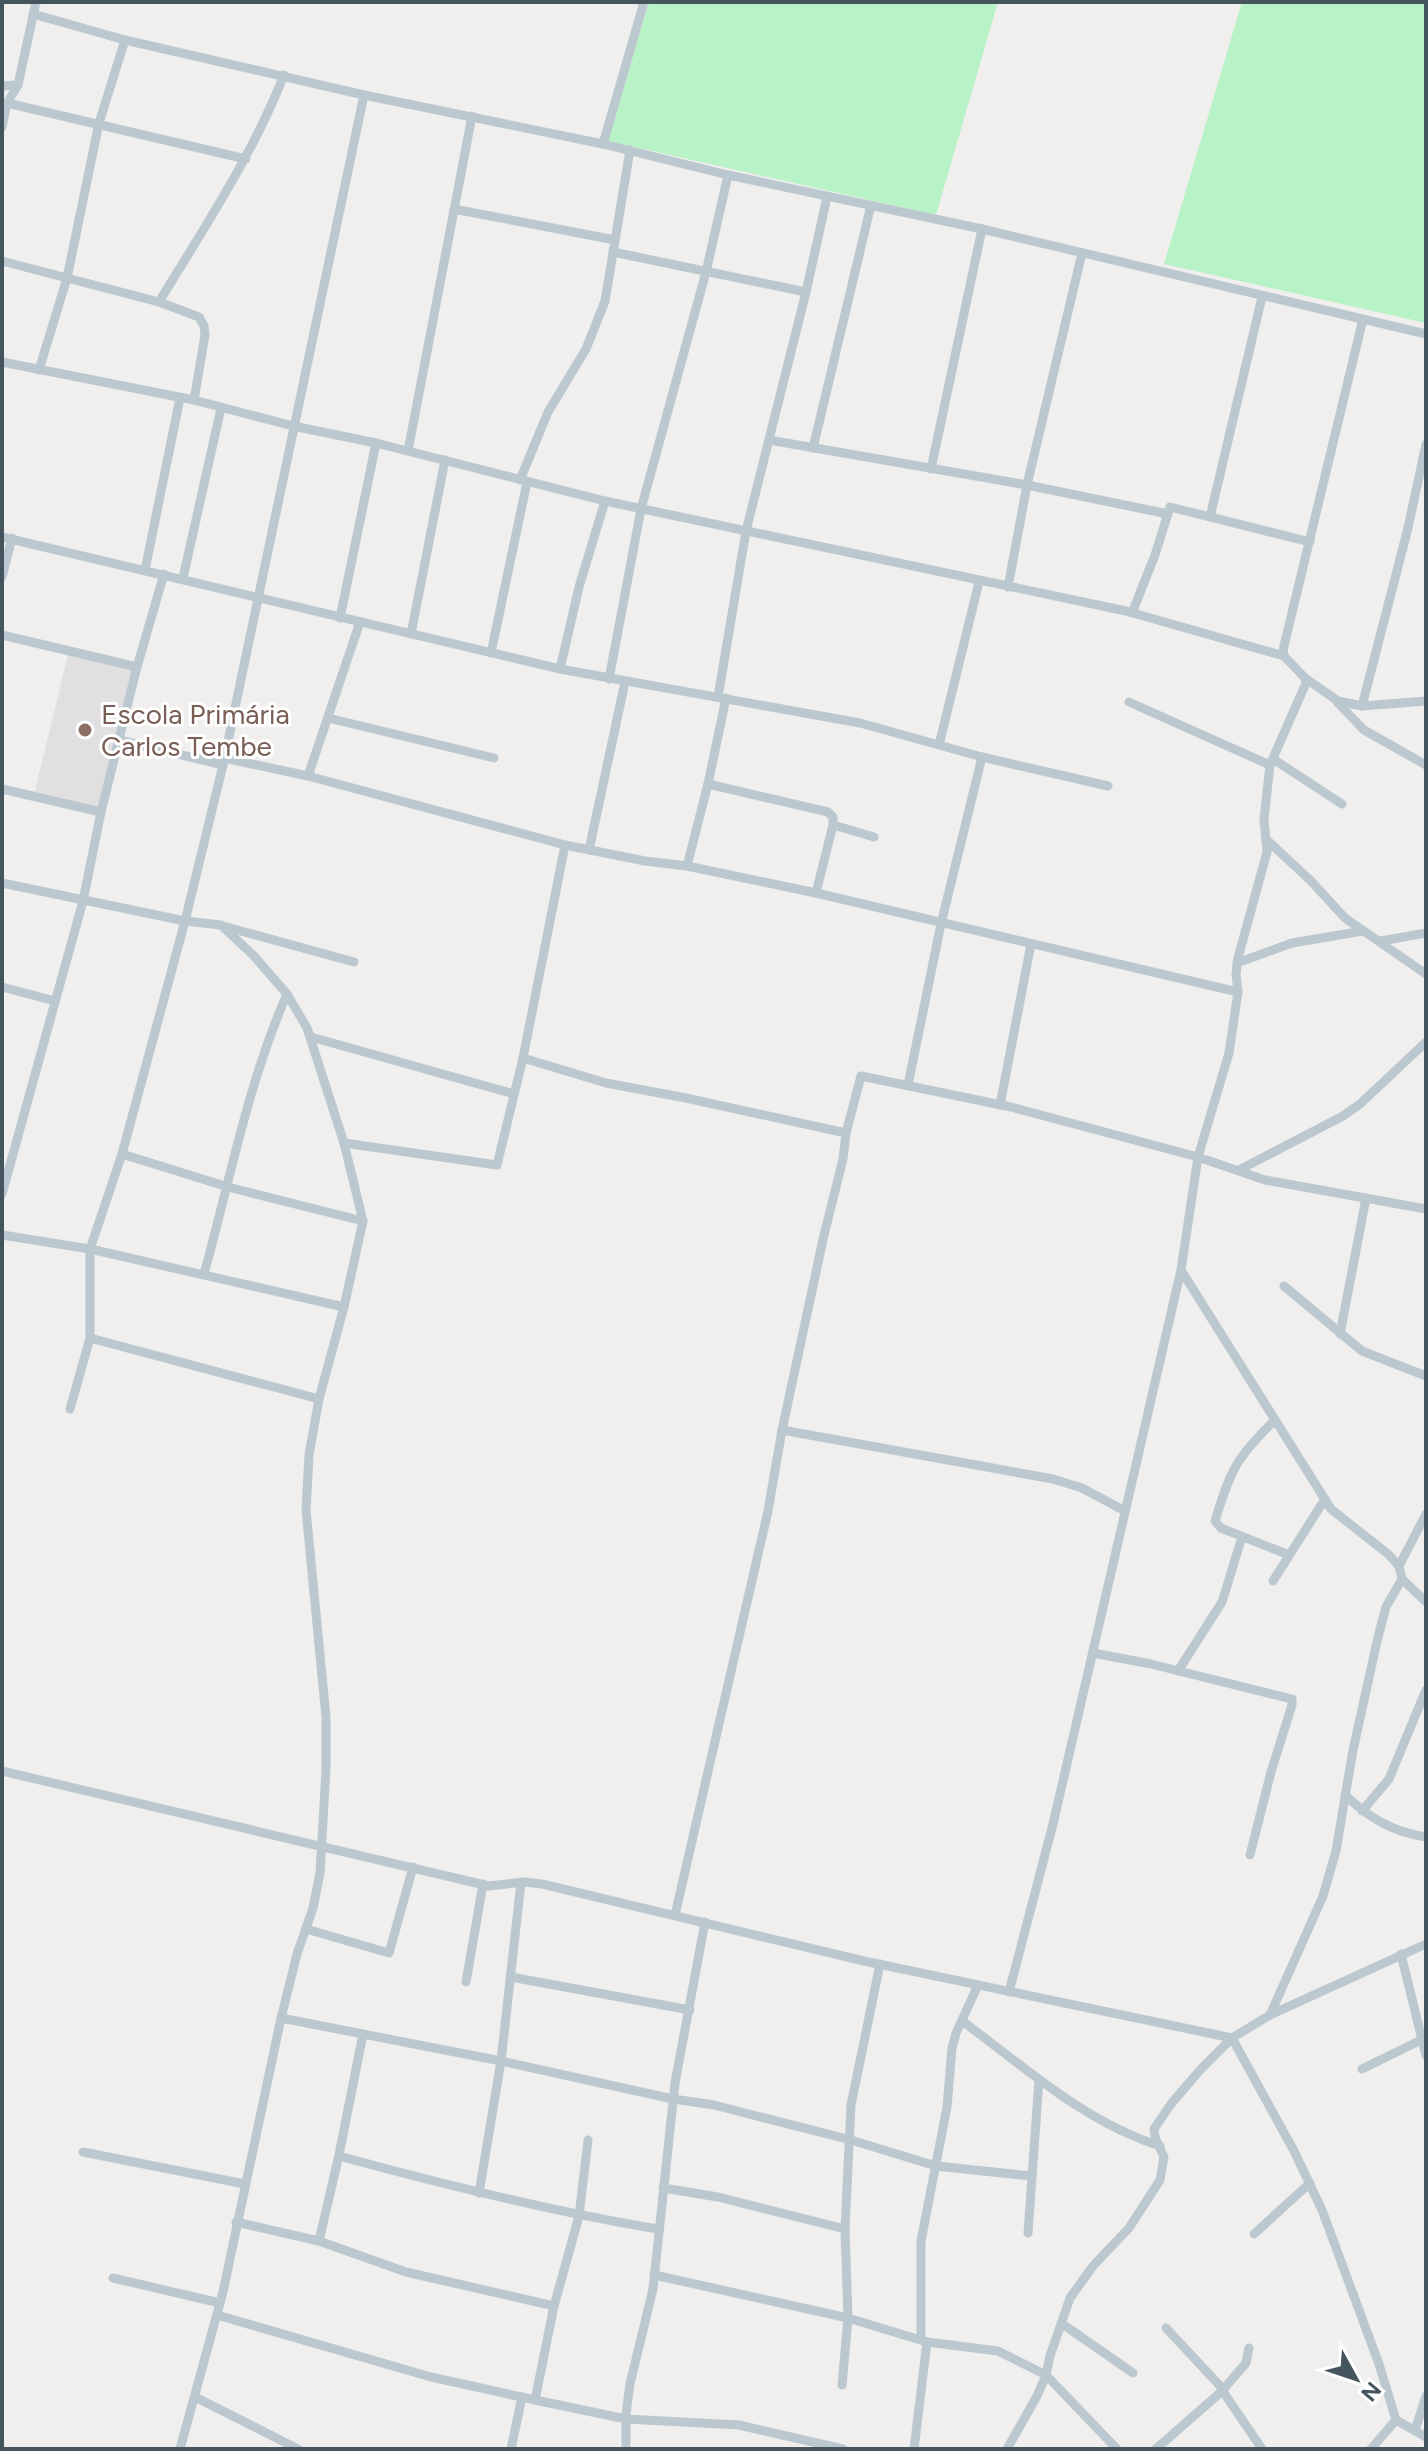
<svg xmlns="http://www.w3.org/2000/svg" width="1428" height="2451" font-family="Figtree,sans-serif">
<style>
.education{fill:#e2dfe0}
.green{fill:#b8f3c7}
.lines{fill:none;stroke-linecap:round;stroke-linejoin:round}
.street{stroke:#bbc8cf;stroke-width:9}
.education-dot{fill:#8d6e63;stroke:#fff;stroke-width:3}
.labels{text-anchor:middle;stroke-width:6;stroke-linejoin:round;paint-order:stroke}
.education-label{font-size:28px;fill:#785e54;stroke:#fff;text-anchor:start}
</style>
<rect width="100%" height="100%" fill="#f1eeee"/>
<polygon class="education" points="69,651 137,667 101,812 34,794"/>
<g class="green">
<polygon points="649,2 998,2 936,215 608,141"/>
<polygon points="1242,2 1426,2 1426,323 1164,264"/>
</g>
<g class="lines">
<g class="street">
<polyline points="33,14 125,40 364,95 603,144 728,175 982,229 1426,334"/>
<polyline points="2,86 18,85"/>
<polyline points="7,103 246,159"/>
<polyline points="2,127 7,103 18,85 36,2"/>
<polyline points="603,144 644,2"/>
<polyline points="454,209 615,240"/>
<polyline points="613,252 806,292"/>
<polyline points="2,261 159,302 199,317 204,326 205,335 194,400"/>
<path d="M159 302C204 228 252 156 284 75"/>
<polyline points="2,362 194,400 293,426 376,443 605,501 1126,611 1284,656"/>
<polyline points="39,370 67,278 99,123 125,40"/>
<polyline points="769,440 1027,485 1168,514"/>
<polyline points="813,448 871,205"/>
<polyline points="408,451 472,116"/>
<polyline points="931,469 982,229"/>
<polyline points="520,480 548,412 586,349 605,301 630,150"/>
<polyline points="1210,517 1262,297"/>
<polyline points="2,537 560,669 860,723 982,757 1108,786"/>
<polyline points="145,570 180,398"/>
<polyline points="2,577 12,538"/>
<polyline points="183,578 221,408"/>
<polyline points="1008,587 1027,485 1082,253"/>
<polyline points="1132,613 1155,555 1170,507 1310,542"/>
<polyline points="340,618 376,443"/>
<polyline points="411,634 445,460"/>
<polyline points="2,635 137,667"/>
<polyline points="491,653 527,482"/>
<polyline points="560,669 579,587 605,501"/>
<polyline points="1305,678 1338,701 1362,706 1426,701"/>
<polyline points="609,679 641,509 706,272 728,175"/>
<polyline points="718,697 746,531 806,292 827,197"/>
<polyline points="1129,702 1270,765"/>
<polyline points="1337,702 1364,730 1426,765"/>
<polyline points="1362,706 1408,528 1426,444"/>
<polyline points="328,718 494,758"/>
<polyline points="119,740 223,765"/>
<polyline points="939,745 979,582"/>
<polyline points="224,758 308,776 565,845 645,861 687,866 816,893 1238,992"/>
<polyline points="1273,759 1342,804"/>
<polyline points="308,776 360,622"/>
<polyline points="708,784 828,812 833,817 833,825 816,893"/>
<polyline points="2,789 101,812"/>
<polyline points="833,825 874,837"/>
<polyline points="1267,840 1311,881 1345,918 1426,974"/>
<polyline points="589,850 625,682"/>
<polyline points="687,866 708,784 726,698"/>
<polyline points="2,883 185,921 221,925 253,955 287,994 307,1028 344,1143 363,1221 344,1307 319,1399 309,1455 306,1510 326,1717 326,1769 320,1873 313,1908 297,1954 281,2018 223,2292 180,2449"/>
<polyline points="223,926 354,962"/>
<polyline points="1381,941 1426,933"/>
<polyline points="1237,963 1292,943 1363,931"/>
<polyline points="2,987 55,1001"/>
<polyline points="311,1037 514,1094"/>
<polyline points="523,1058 606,1083 686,1098 846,1133"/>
<polyline points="908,1085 941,924 982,757"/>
<polyline points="1000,1105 1031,944"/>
<polyline points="344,1143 497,1165 523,1058 565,845"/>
<polyline points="122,1154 228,1187 363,1221"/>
<polyline points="1239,1170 1343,1116 1360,1104 1426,1042"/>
<polyline points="2,1194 83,901 101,812 137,667 164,574"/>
<polyline points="2,1235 90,1249 344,1307"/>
<polyline points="1181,1270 1331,1509 1388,1554 1399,1566 1402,1579 1426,1602"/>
<path d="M204 1274C230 1180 248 1083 287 994"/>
<polyline points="1284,1286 1362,1351 1426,1376"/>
<polyline points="1340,1334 1366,1198"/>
<polyline points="90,1338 319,1399"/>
<polyline points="70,1409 90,1338 90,1249 122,1154 185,921 223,765 364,95"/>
<path d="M1275 1420C1236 1458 1231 1469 1215 1521L1221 1528 1289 1555"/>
<polyline points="782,1430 1053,1479 1082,1488 1125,1511"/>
<polyline points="1399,1566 1426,1514"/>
<polyline points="1273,1581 1325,1499"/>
<polyline points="1093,1653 1151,1664 1292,1699 1292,1705 1271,1772 1250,1855"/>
<polyline points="1178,1671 1222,1602 1242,1537"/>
<polyline points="2,1771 489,1886 524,1882 542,1884 864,1961 1232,2038 1294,2151 1322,2210 1379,2364 1396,2420 1426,2437"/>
<path d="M1345 1795C1369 1818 1393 1832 1426 1837"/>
<polyline points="1362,1811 1389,1779 1426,1690"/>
<polyline points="675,1915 768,1511 782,1430 824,1235 843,1159 846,1133 861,1076 1011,1107 1198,1157 1265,1180 1426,1209"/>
<polyline points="306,1929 389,1953 413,1867"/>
<polyline points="1401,1954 1426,2056"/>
<polyline points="511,1977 690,2010"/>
<polyline points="466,1982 483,1884"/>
<polyline points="1009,1992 1053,1824 1181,1270 1198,1157 1229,1053 1238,992 1236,974 1238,958 1267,852 1264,819 1270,765 1306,683 1305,678 1284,656 1283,650 1363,319"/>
<polyline points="1270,2015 1323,1896 1336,1851 1353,1750 1378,1637 1386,1607 1402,1579"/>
<polyline points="281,2018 501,2061 673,2099 714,2105 851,2140 936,2166 1031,2176"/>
<path d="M962 2021C1025 2067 1084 2122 1160 2146"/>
<polyline points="1362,2069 1421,2040"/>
<polyline points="83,2152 245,2184"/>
<path d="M339 2156C445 2185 550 2211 658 2229"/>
<polyline points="663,2188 718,2197 845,2229"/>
<polyline points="479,2193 501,2061 521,1882"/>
<polyline points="236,2222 319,2241 406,2272 554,2306"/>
<polyline points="1028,2233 1039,2080"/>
<polyline points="1254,2234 1310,2183"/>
<polyline points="319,2241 339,2155 363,2034"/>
<polyline points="654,2275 848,2318 927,2342 998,2351 1046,2375 1117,2449"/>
<polyline points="113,2278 220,2303"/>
<polyline points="217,2315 431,2377 535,2400 626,2419 739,2425 843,2449"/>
<polyline points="1061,2323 1133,2373"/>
<polyline points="1166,2328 1222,2388"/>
<polyline points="921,2339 921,2241 947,2107 952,2048 956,2033 978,1985"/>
<polyline points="842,2385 848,2318 845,2229 851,2105 880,1964"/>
<polyline points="1222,2390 1262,2449"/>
<polyline points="195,2397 298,2449"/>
<polyline points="535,2400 554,2306 579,2216 588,2140"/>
<polyline points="1415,2430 1426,2396"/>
<polyline points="511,2449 522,2397"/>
<polyline points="626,2449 626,2414 630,2384 653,2289 675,2083 705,1922"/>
<polyline points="914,2449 927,2342"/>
<polyline points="1007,2449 1037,2396 1046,2375 1050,2356 1070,2298 1093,2266 1129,2228 1160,2180 1164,2157 1155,2137 1154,2129 1171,2104 1200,2070 1232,2038 1270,2015 1426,1944"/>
<polyline points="1156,2449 1221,2392 1246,2363 1249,2348"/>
<polyline points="1371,2449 1396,2420"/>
</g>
</g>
<circle class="education-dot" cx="85" cy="730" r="8"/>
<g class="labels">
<g class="education-label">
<text x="101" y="724">Escola Primária<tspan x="101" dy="32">Carlos Tembe</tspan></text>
</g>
</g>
<rect width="1428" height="2451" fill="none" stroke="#45555d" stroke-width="8"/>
<g transform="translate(1356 2379) rotate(130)" stroke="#ffffff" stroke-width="6" paint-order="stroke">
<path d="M0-6L14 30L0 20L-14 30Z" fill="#45555d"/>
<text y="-12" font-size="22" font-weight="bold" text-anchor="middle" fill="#45555d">N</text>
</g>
</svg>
